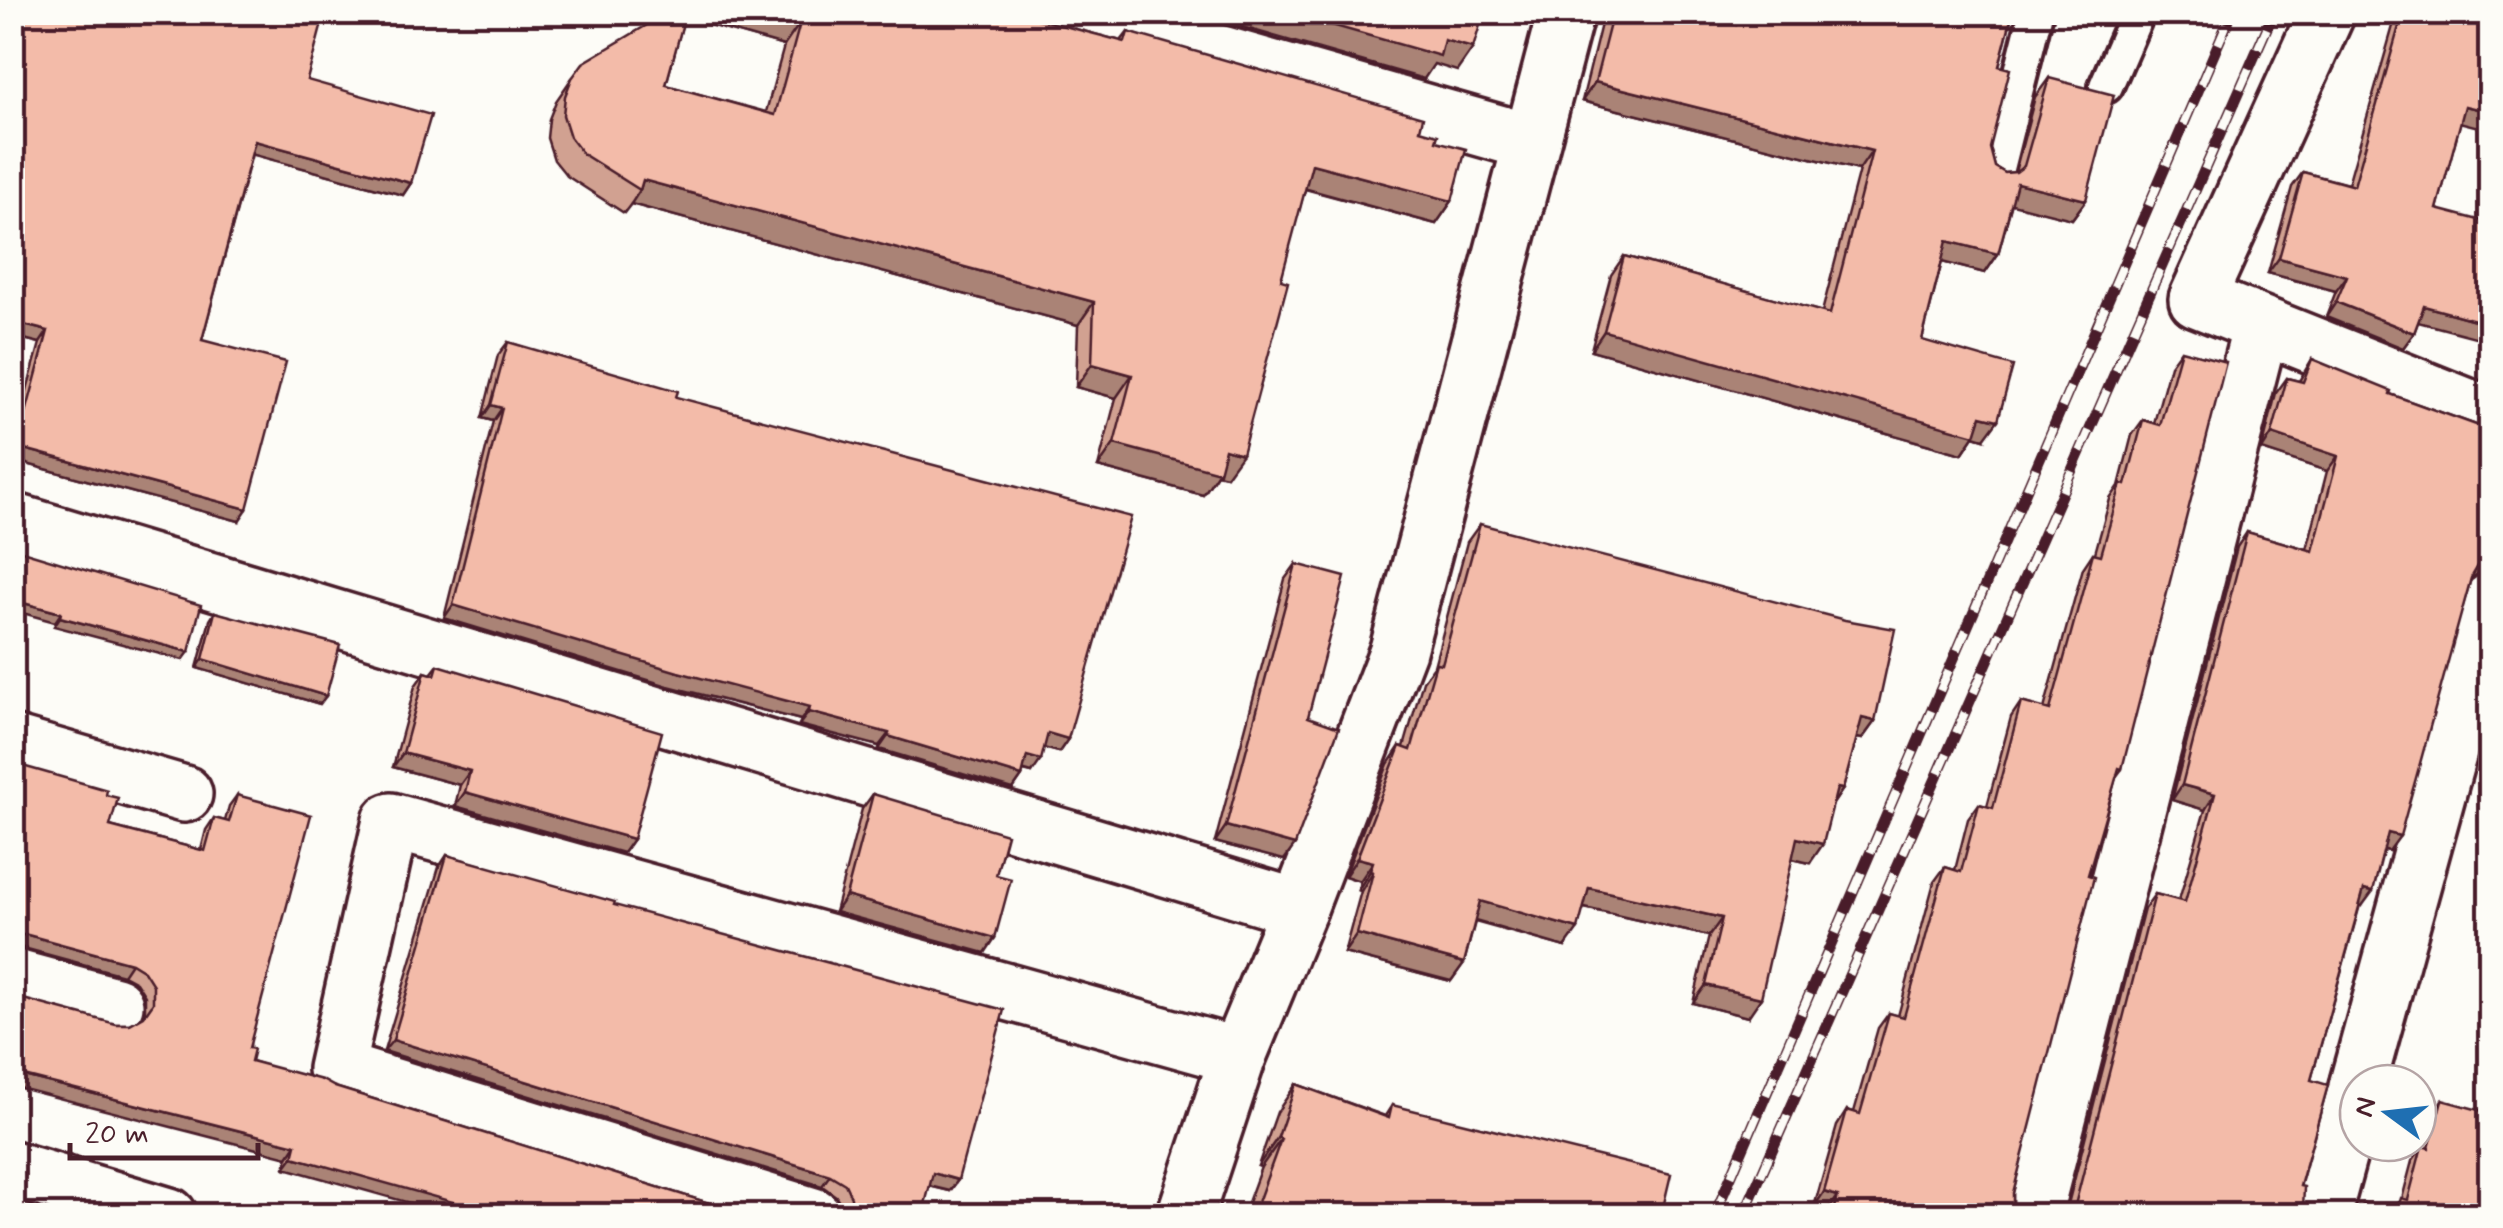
<svg xmlns="http://www.w3.org/2000/svg" width="2503" height="1228" font-family="Mynerve,sans-serif">
<style>
.lines{fill:none;stroke-linecap:round;stroke-linejoin:round}
.lane-casing{stroke:#4a1f2b;stroke-width:40}
.street-casing{stroke:#4a1f2b;stroke-width:62}
.secondary-casing{stroke:#4a1f2b;stroke-width:62}
.lane{stroke:#fdfcf7;stroke-width:32}
.street{stroke:#fdfcf7;stroke-width:55}
.secondary{stroke:#fdfcf7;stroke-width:55}
.rail-casing{stroke:#4a1f2b;stroke-width:11}
.rail{stroke:#fdfcf7;stroke-width:8;stroke-dasharray:22;stroke-linecap:butt}
.wall{fill:#d1a191;stroke:#4a1f2b;stroke-width:2.5;fill-rule:evenodd}
.shaded-wall{fill:#aa8376;stroke:#4a1f2b;stroke-width:2.5}
.building{fill:#f3bba9;stroke:#4a1f2b;stroke-width:2.5}
</style>
<rect width="100%" height="100%" fill="#fdfcf7"/>
<filter id="ink" filterUnits="userSpaceOnUse"><feTurbulence type="fractalNoise" baseFrequency=".01" numOctaves="2"/><feDisplacementMap in="SourceGraphic" scale="20" xChannelSelector="R" yChannelSelector="G"/><feConvolveMatrix kernelMatrix="1 2 1 2 8 2 1 2 1" color-interpolation-filters="sRGB"/></filter>
<g filter="url(#ink)">
<g class="lines">
<g class="lane-casing">
<g id="lane">
<polyline points="2106,86 2138,12"/>
<polyline points="1996,172 2036,12"/>
</g>
</g>
<g class="street-casing">
<g id="street">
<polyline points="1074,12 1530,142"/>
<polyline points="2327,12 2197,299 2490,416"/>
<polyline points="12,521 1299,908"/>
<polyline points="12,744 184,794"/>
<polyline points="12,977 115,1005"/>
<polyline points="2358,1083 2490,602"/>
<polyline points="813,1216 336,1069 391,821 1238,1056"/>
<polyline points="1185,1216 1238,1056 1299,908 1398,650 1566,12"/>
<polyline points="2033,1216 2261,326"/>
<polyline points="2322,1216 2358,1084"/>
</g>
</g>
<g class="secondary-casing">
<polyline id="secondary" points="12,1169 169,1216"/>
</g>
<use href="#lane" class="lane"/>
<use href="#street" class="street"/>
<use href="#secondary" class="secondary"/>
<g class="rail-casing">
<g id="rail">
<polyline points="1714,1216 2232,12"/>
<polyline points="1743,1216 2274,12"/>
</g>
</g>
<use href="#rail" class="rail"/>
</g>
<g class="wall">
<polygon points="1610,12 1688,12 1729,23 1731,12 2013,12 1999,66 1990,148 1995,167 2005,173 2015,172 2035,97 2049,78 2086,200 2072,219 2012,203 1998,254 1985,273 1942,262 1922,340 1984,439 1974,436 1962,454 1591,350 1611,275 1624,256 1822,312 1859,170 1582,101 1601,24"/>
<polygon points="2397,12 2490,12 2437,209 2418,322 2414,333 2403,348 2326,317 2336,291 2268,273 2292,187 2303,172 2348,184"/>
<path d="M668 13 1034 18 1121 41 1128 32 1420 130 1436 141 1452 201 1436 224 1305 189 1226 476 1217 474 1203 495 1098 467 1116 398 1076 387 1078 325 631 204 624 213 567 176 554 160 547 138 549 119 556 101 572 78ZM684 18 784 46 766 112 666 85Z"/>
<polygon points="307,80 411,183 403,195 252,154 202,340 239,521 12,460 12,444 40,343 12,336"/>
<polygon points="508,342 676,397 1068,739 1059,752 1044,748 1032,773 1023,771 1022,776 1013,789 879,749 879,746 799,725 801,720 668,686 444,618 493,421 482,418 498,355"/>
<polygon points="2181,350 2122,769 2116,777 2088,875 2013,1193 2013,1208 2017,1216 1826,1216 1828,1211 1814,1207 1837,1126 1847,1110 1854,1112 1878,1028 1889,1013 1898,1016 1934,882 1945,867 1955,870 1968,819 1979,804 1987,806 2011,717 2021,702 2044,709 2083,568 2093,553 2095,553 2110,499 2119,486 2132,435 2143,420 2154,423 2170,365"/>
<polygon points="2312,359 2390,394 2490,430 2490,572 2481,572 2471,579 2389,851 2384,850 2362,906 2360,905 2311,1080 2300,1186 2303,1210 2306,1216 2065,1216 2144,909 2155,894 2179,900 2205,810 2172,800 2237,547 2247,532 2307,549 2327,471 2262,450 2276,393 2287,378 2299,381"/>
<polygon points="1480,524 1875,721 1862,739 1856,738 1843,789 1833,804 1810,863 1792,859 1748,1017 1693,1003 1709,936 1584,908 1565,947 1475,922 1464,963 1451,981 1344,953 1361,891 1358,890 1360,881 1345,876 1388,764 1400,746 1404,747 1423,681 1434,666 1467,542"/>
<polygon points="1296,564 1308,717 1284,860 1215,842 1285,579"/>
<polygon points="215,612 320,704 197,668 210,620"/>
<polygon points="438,665 633,839 623,853 455,806 460,785 393,767 415,686 425,672 431,674"/>
<polygon points="2490,718 2490,750 2482,748"/>
<polygon points="12,763 106,795 110,826 201,850 206,830 214,818 225,821 229,806 237,795 251,1061 751,1216 285,1168 288,1157 116,1024 130,1024 143,1017 145,1014 145,996 136,982 123,975 20,947 12,947"/>
<polygon points="873,794 996,875 985,953 835,912 862,809"/>
<polygon points="447,855 614,905 958,1180 950,1191 929,1186 922,1216 843,1216 843,1208 836,1196 822,1186 384,1051 439,867"/>
<polygon points="1296,1084 1385,1116 1392,1105 1661,1216 1243,1216 1261,1167 1258,1166 1277,1112"/>
<polygon points="2442,1100 2490,1216 2356,1216 2364,1203 2392,1210 2402,1199 2412,1161 2423,1146 2431,1115"/>
</g>
<g class="shaded-wall">
<polygon points="665,12 763,12 800,23 784,46"/>
<polygon points="1190,12 1286,12 1444,40 1473,48 1457,71 1434,64 1424,79"/>
<polygon points="1595,82 1872,151 1859,170 1582,101"/>
<polygon points="2465,106 2490,112 2490,130 2455,121"/>
<polygon points="255,141 411,183 403,195 247,153"/>
<polygon points="1312,164 1452,201 1436,224 1296,186"/>
<polygon points="643,180 1094,302 1078,325 631,204 640,190"/>
<polygon points="2017,183 2086,200 2072,219 2004,202"/>
<polygon points="1947,241 1998,254 1985,273 1934,260"/>
<polygon points="2279,258 2347,276 2336,291 2268,273"/>
<polygon points="2336,302 2414,333 2403,348 2326,317"/>
<polygon points="2424,306 2490,324 2490,341 2414,321"/>
<polygon points="12,322 48,331 40,343 12,336"/>
<polygon points="1604,331 1981,416 1998,420 1984,439 1974,436 1962,454 1591,350"/>
<polygon points="1092,364 1132,375 1116,398 1076,387"/>
<polygon points="491,405 502,408 493,421 482,418"/>
<polygon points="2272,434 2338,456 2327,471 2262,450"/>
<polygon points="1114,444 1225,449 1242,454 1226,476 1217,474 1203,495 1098,467"/>
<polygon points="17,447 247,509 239,521 12,460 12,453"/>
<polygon points="2490,558 2490,572 2481,572 2467,581 2478,566"/>
<polygon points="12,600 61,613 55,622 12,610"/>
<polygon points="453,605 810,707 801,720 668,686 444,618"/>
<polygon points="60,617 189,652 183,660 54,626"/>
<polygon points="203,659 326,696 320,704 197,668"/>
<polygon points="809,712 889,733 879,746 799,725"/>
<polygon points="1862,718 1875,721 1862,739 1849,736"/>
<polygon points="1048,733 1068,739 1059,752 1039,747"/>
<polygon points="888,736 1022,776 1013,789 879,749"/>
<polygon points="2490,736 2490,750 2482,748"/>
<polygon points="403,753 470,771 460,785 393,767"/>
<polygon points="1027,756 1041,760 1032,773 1018,769"/>
<polygon points="2182,785 2215,794 2205,810 2172,800"/>
<polygon points="1837,788 1843,789 1830,808"/>
<polygon points="465,792 633,839 623,853 455,806"/>
<polygon points="1226,826 1295,845 1284,860 1215,842"/>
<polygon points="2388,833 2400,836 2389,851 2378,848"/>
<polygon points="1797,838 1823,844 1810,863 1784,857"/>
<polygon points="1357,858 1373,862 1360,881 1345,876"/>
<polygon points="1370,871 1373,872 1361,891 1358,890"/>
<polygon points="1589,888 1722,918 1709,936 1576,906"/>
<polygon points="2364,889 2373,891 2362,906 2354,904"/>
<polygon points="846,896 995,938 985,953 835,912"/>
<polygon points="1480,901 1578,929 1565,947 1468,919"/>
<polygon points="1357,934 1464,963 1451,981 1344,953"/>
<polygon points="12,935 28,935 131,963 123,975 20,947 12,947"/>
<polygon points="1706,985 1761,998 1748,1017 1693,1003"/>
<polygon points="393,1040 830,1175 822,1186 384,1051"/>
<polygon points="12,1073 296,1145 288,1157 12,1086"/>
<polygon points="1278,1137 1281,1139 1261,1167 1258,1166"/>
<polygon points="293,1157 470,1205 502,1216 456,1216 285,1168"/>
<polygon points="933,1173 958,1180 950,1191 925,1185"/>
<polygon points="1824,1192 1838,1196 1828,1211 1814,1207"/>
</g>
<g class="building">
<polygon points="12,12 325,12 307,80 431,115 411,183 255,141 202,340 286,362 247,509 17,447 48,331 12,322"/>
<polygon points="669,12 686,12 666,85 775,115 800,23 763,12 1035,12 1034,18 1125,42 1128,32 1423,117 1420,130 1438,135 1436,141 1466,149 1452,201 1312,164 1281,280 1288,282 1242,454 1225,449 1219,472 1114,444 1132,375 1092,364 1094,302 643,180 640,190 583,154 570,137 563,115 565,96 572,78 583,63"/>
<polygon points="1286,12 1484,12 1473,48 1444,40 1440,56"/>
<polygon points="1613,12 1688,12 1736,25 1740,12 2013,12 1999,66 2010,69 1990,148 1995,167 2005,173 2016,172 2024,166 2049,78 2114,95 2086,200 2017,183 1998,254 1947,241 1922,340 2013,366 1998,420 1981,416 1975,435 1604,331 1624,256 1830,314 1872,151 1595,82"/>
<polygon points="2403,12 2490,12 2490,112 2465,106 2437,209 2490,223 2490,324 2424,306 2414,333 2336,302 2347,276 2279,258 2303,172 2354,186"/>
<polygon points="508,342 678,391 676,397 1131,517 1068,739 1048,733 1041,760 1027,756 1022,776 888,736 889,733 809,712 810,707 678,672 453,605 502,408 491,405"/>
<polygon points="2181,350 2226,362 2122,769 2119,768 2088,875 2094,877 2013,1193 2013,1208 2017,1216 1833,1216 1838,1196 1824,1192 1847,1110 1860,1114 1889,1013 1904,1017 1945,867 1961,872 1979,804 1993,808 2021,702 2050,710 2093,553 2101,555 2121,484 2126,485 2143,420 2160,425"/>
<polygon points="2312,359 2391,391 2390,394 2490,430 2490,558 2478,566 2471,578 2400,836 2388,833 2373,891 2364,889 2311,1080 2328,1085 2300,1186 2304,1187 2303,1210 2306,1216 2070,1216 2074,1209 2155,894 2185,902 2215,794 2182,785 2247,532 2313,551 2338,456 2272,434 2287,378 2303,382"/>
<polygon points="1480,524 1845,620 1895,629 1875,721 1862,718 1843,789 1837,788 1823,844 1797,838 1761,998 1706,985 1722,918 1589,888 1578,929 1480,901 1464,963 1357,934 1373,872 1370,871 1373,862 1357,858 1400,746 1411,750 1436,663 1442,664"/>
<polygon points="12,548 201,605 189,652 60,617 61,613 12,600"/>
<polygon points="1296,564 1345,577 1308,717 1339,728 1295,845 1226,826"/>
<polygon points="215,612 340,645 326,696 203,659"/>
<polygon points="438,665 662,732 633,839 465,792 470,771 403,753 425,672 435,675"/>
<polygon points="12,763 107,790 106,795 118,798 110,826 205,851 214,818 229,822 237,795 311,815 249,1048 254,1049 251,1061 322,1080 335,1087 751,1216 502,1216 293,1157 296,1145 12,1073 12,996 116,1024 130,1024 144,1016 153,1003 153,985 144,971 131,963 28,935 12,935"/>
<polygon points="873,794 1007,834 996,875 1011,879 995,938 846,896"/>
<polygon points="447,855 615,902 614,905 1004,1010 958,1180 933,1173 922,1216 849,1216 851,1213 851,1197 845,1184 830,1175 393,1040"/>
<polygon points="1296,1084 1389,1118 1392,1105 1671,1174 1661,1216 1253,1216 1281,1139 1278,1137"/>
<polygon points="2442,1100 2490,1113 2490,1216 2358,1216 2364,1203 2397,1212 2401,1198 2408,1200 2422,1146 2429,1148"/>
</g>
</g>
<rect width="2503" height="1228" fill="none" stroke="#fdfcf7" stroke-width="50"/>
<rect x="25" y="25" width="2453" height="1178" fill="none" stroke="#4a1f2b" stroke-width="4" filter="url(#ink)"/>
<g transform="translate(2388 1113) rotate(285)"><circle r="48" fill="#fdfcf7" stroke="#b5a4a5" stroke-width="2.5"/>
<path d="M0-8L18 38L0 25L-18 38Z" fill="#1f6fb2"/>
<text y="-15" font-size="28" font-weight="bold" text-anchor="middle" fill="#4a1f2b">N</text>
</g>
<path d="M70 1143v15h188v-15" fill="none" stroke="#4a1f2b" stroke-width="5"/>
<text x="85" y="1143" font-size="30" fill="#4a1f2b" stroke="#fdfcf7" stroke-width="8" paint-order="stroke">20 m</text>
</svg>
